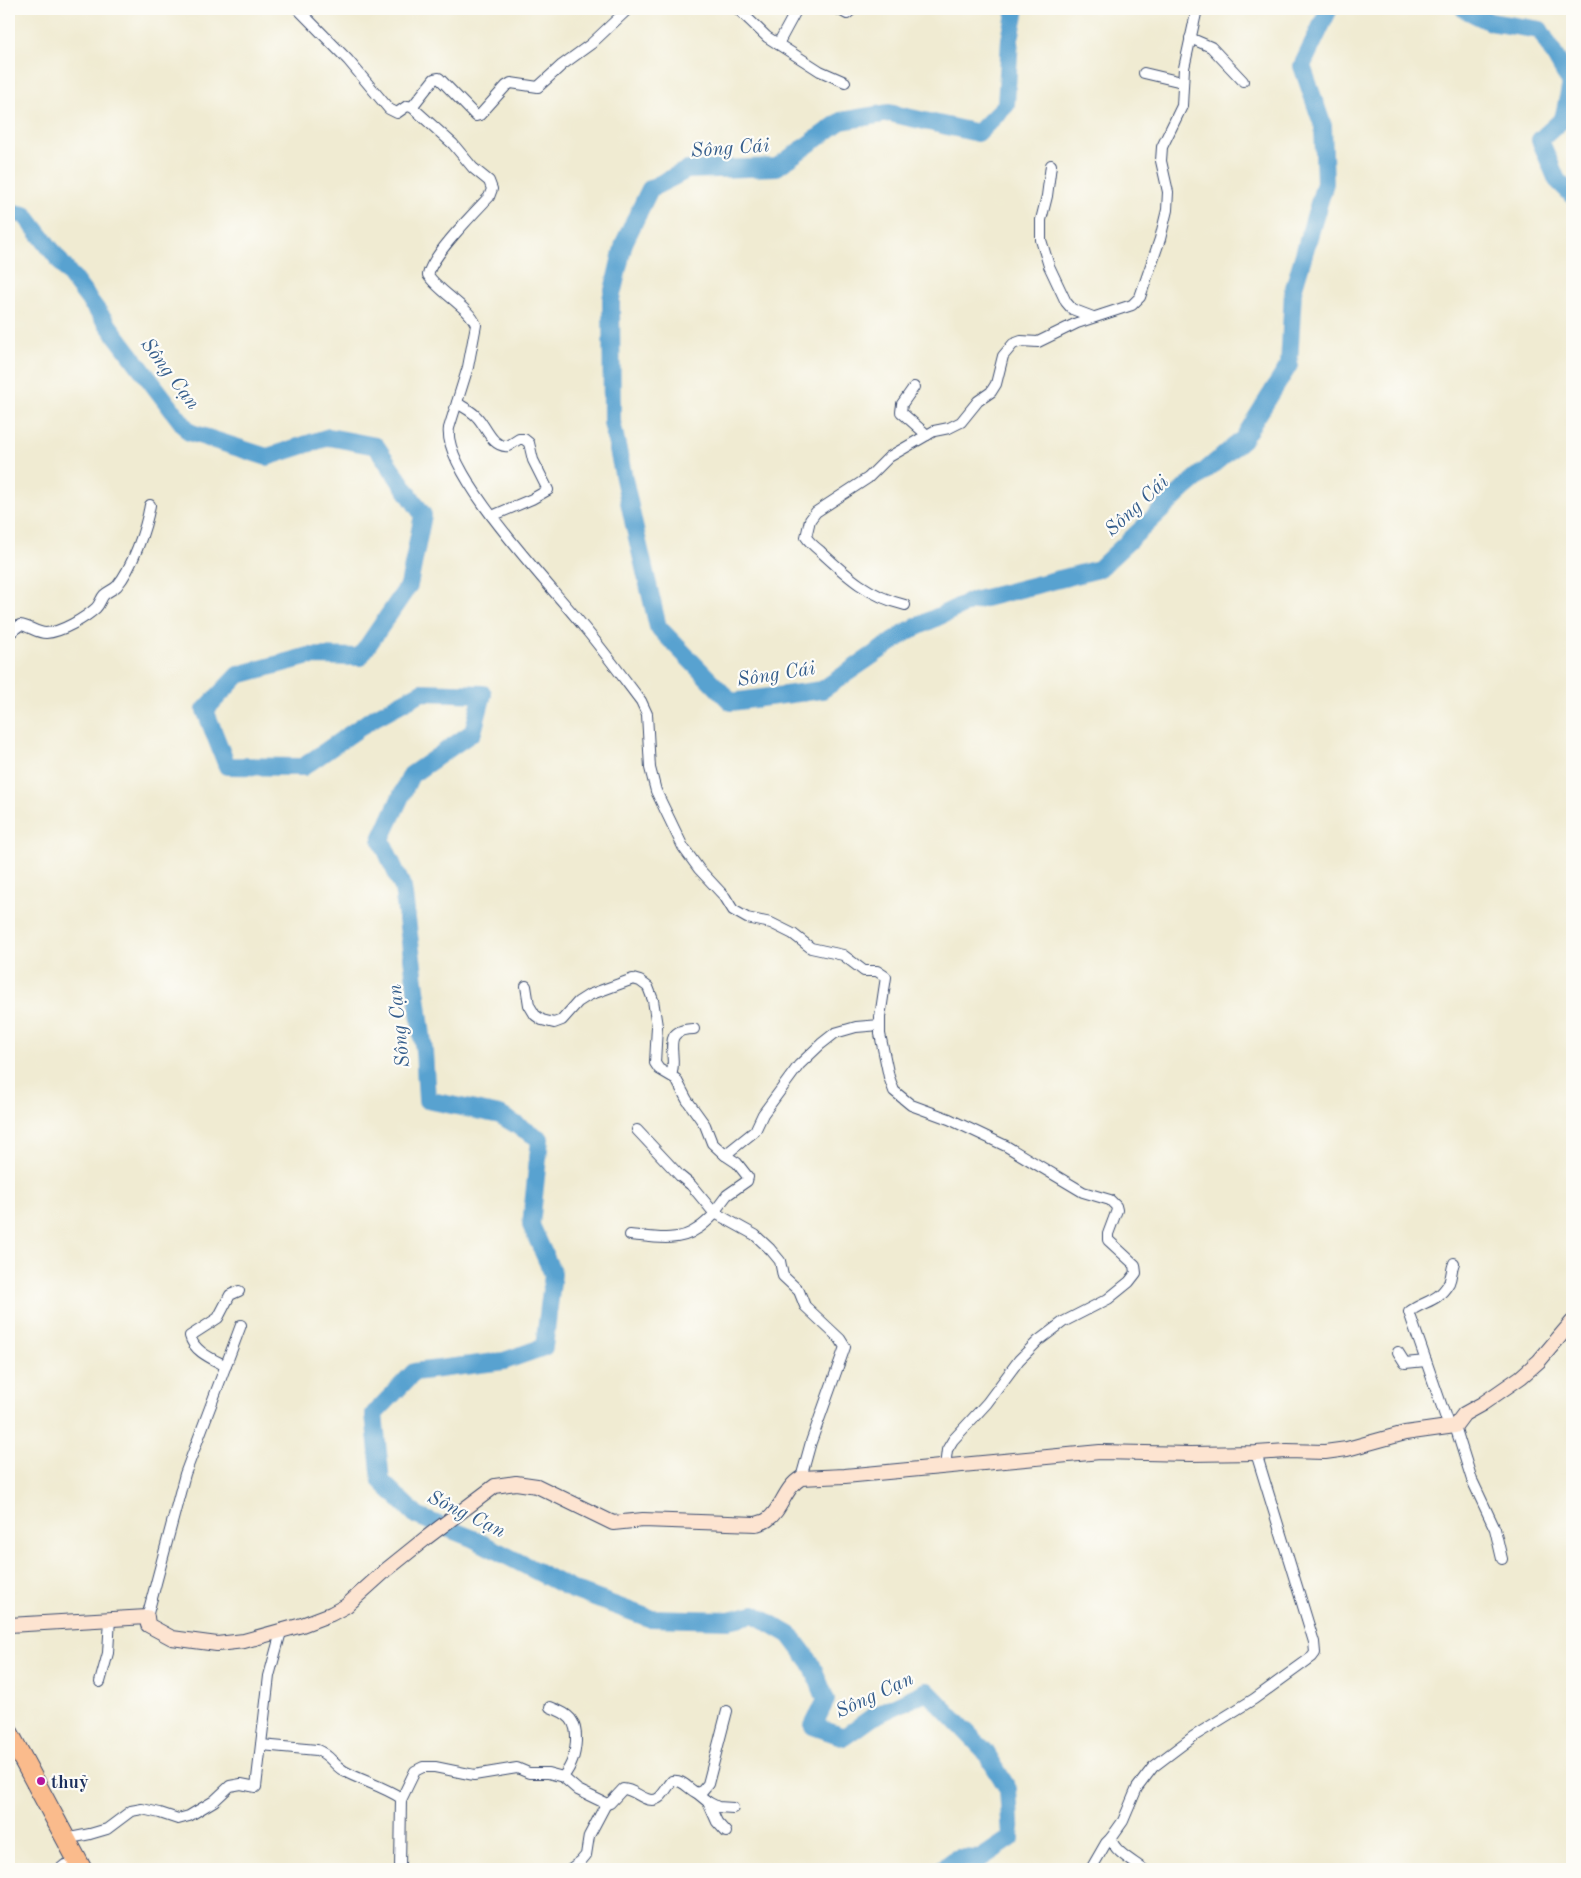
<svg xmlns="http://www.w3.org/2000/svg" width="1581" height="1878" font-family="'Old Standard TT',serif">
<style>
.lines{fill:none;stroke-linecap:round;stroke-linejoin:round}
.river{stroke:#59a2d0;stroke-width:18}
.street-casing{stroke:#3b4b6f;stroke-width:12}
.secondary-casing{stroke:#3b4b6f;stroke-width:16}
.highway-casing{stroke:#3b4b6f;stroke-width:21}
.street{stroke:#fff;stroke-width:10}
.secondary{stroke:#fde4d1;stroke-width:14}
.highway{stroke:#fabb8c;stroke-width:19}
.poi-dot{fill:#b5179e;stroke:#fdfcf7;stroke-width:2}
.labels{text-anchor:middle;stroke-width:4.5;stroke-linejoin:round;paint-order:stroke}
.poi-label{font-size:19px;font-weight:bold;fill:#1b2f5e;stroke:#fdfcf7;text-anchor:start}
.water-label{font-size:20px;font-style:italic;fill:#345d8c;stroke:#fdfcf7}
</style>
<rect width="100%" height="100%" fill="#fdfcf7"/>
<filter id="ink" filterUnits="userSpaceOnUse"><feTurbulence type="fractalNoise" baseFrequency=".02" numOctaves="2"/><feDisplacementMap in="SourceGraphic" scale="10" xChannelSelector="R" yChannelSelector="G"/><feConvolveMatrix kernelMatrix="1 2 1 2 8 2 1 2 1" color-interpolation-filters="sRGB"/></filter>
<filter id="wash" filterUnits="userSpaceOnUse"><feTurbulence type="fractalNoise" baseFrequency=".0096" numOctaves="4" result="noise"/><feDisplacementMap in="SourceGraphic" scale="20" xChannelSelector="R" yChannelSelector="G"/><feGaussianBlur stdDeviation="1.12" result="paint"/><feColorMatrix in="noise" values="0 0 0 0 0 0 0 0 0 0 0 0 0 0 0 0 0 1.4 0 .05"/><feComposite in="paint" operator="in"/></filter>
<g filter="url(#wash)">
<rect width="100%" height="100%" fill="#f0ebd2"/>
<g class="lines">
<g class="river">
<polyline points="1016,9 1010,39 1006,105 978,133 889,113 841,121 777,167 687,170 650,189 624,243 611,299 612,422 634,525 658,627 731,702 822,690 908,631 969,602 1099,569 1186,487 1243,439 1289,365 1293,291 1325,183 1323,126 1302,66 1329,9"/>
<polyline points="1464,9 1490,22 1540,30 1571,84 1563,119 1540,140 1557,180 1572,195"/>
<polyline points="9,212 25,215 189,432 267,457 329,437 376,446 423,515 409,585 360,657 309,656 238,675 205,710 227,766 303,767 372,719 422,692 483,694 473,732 411,775 381,839 403,888 424,1051 427,1100 500,1115 540,1139 531,1225 553,1274 544,1347 504,1361 414,1372 374,1414 381,1481 417,1516 474,1539 573,1590 649,1618 729,1620 754,1614 790,1635 811,1663 826,1700 813,1726 844,1737 872,1717 927,1691 985,1751 1008,1789 1011,1838 980,1859 957,1858 942,1869"/>
</g>
</g>
</g>
<g filter="url(#ink)">
<g class="lines">
<g class="street-casing">
<g id="street">
<path d="M298 9 348 60 389 109 397 113 407 106 412 107 453 144 473 168 489 181 492 189 489 197C474 213 432 255 428 275 439 292 470 308 476 325L468 367 449 428C442 473 553 588 583 626 603 650 622 676 641 701L647 714 650 768 656 791 683 847 699 869 725 897 733 910 747 918 771 923 793 934 811 948 843 955 864 971H877L886 977 880 1017V1034L889 1077 894 1091 911 1105 949 1119 1006 1146 1083 1192 1110 1200 1116 1206 1117 1210 1108 1234V1240L1135 1265 1136 1273 1129 1282 1108 1299 1063 1322 1038 1341 1019 1360 987 1403 953 1440 947 1450 945 1467"/>
<polyline points="738,9 767,37 820,71 845,82"/>
<polyline points="838,9 847,14 853,9"/>
<polyline points="1190,38 1211,47 1243,81"/>
<polyline points="778,44 797,9"/>
<polyline points="1144,73 1182,82"/>
<polyline points="412,107 434,79 439,78 476,116 480,115 506,86 511,83 538,87 562,65 591,44 628,9"/>
<polyline points="1051,165 1047,196 1041,220 1041,240 1049,266 1066,302 1072,309 1093,317"/>
<polyline points="914,387 902,404 901,412 927,435"/>
<path d="M457 403C463 407 472 411 477 417 486 426 492 448 508 446L519 439H524L529 443 533 460 548 490 532 499 492 516"/>
<path d="M905 605C868 596 847 576 820 551 815 547 810 543 806 537L810 520 816 512 868 478 889 457 934 431 949 428 961 422 978 401 991 392 996 384 1003 356 1013 344 1021 341 1038 342 1077 323 1132 305 1140 297 1160 239 1167 210 1168 192 1161 161 1162 147 1182 106 1184 68 1197 9"/>
<path d="M9 634 20 625C30 626 36 633 46 633 62 632 85 618 96 608 100 604 101 598 104 595 108 591 113 590 117 586 132 568 146 529 150 505"/>
<polyline points="526,986 529,1005 535,1015 542,1020 554,1023 562,1020 578,1002 589,995 633,979 640,981 648,987 653,1000 657,1026 655,1063 659,1069 676,1079 687,1100 705,1125 712,1143 725,1155"/>
<path d="M671 1075C679 1056 658 1029 694 1029"/>
<polyline points="637,1130 680,1176 691,1185 715,1214"/>
<path d="M630 1235C652 1237 678 1243 697 1229 704 1225 710 1218 716 1213"/>
<polyline points="1398,1352 1405,1363 1426,1361"/>
<path d="M226 1366C213 1359 194 1352 190 1336L218 1318 230 1295 239 1291"/>
<polyline points="1455,1426 1472,1480 1495,1529 1502,1559"/>
<path d="M1449 1427 1409 1312C1425 1300 1437 1303 1449 1283 1452 1276 1451 1270 1454 1263"/>
<polyline points="801,1478 811,1442 845,1347 840,1339 805,1306 799,1291 783,1276 780,1261 770,1249 755,1235 717,1214 715,1211 727,1195 747,1181 748,1177 737,1163 725,1155 755,1131 763,1114 799,1065 821,1044 835,1033 856,1027 880,1025"/>
<polyline points="147,1617 185,1474 241,1325"/>
<polyline points="100,1682 108,1653 110,1618"/>
<path d="M550 1707C569 1714 577 1720 576 1741 575 1756 572 1765 563 1777"/>
<path d="M261 1745 317 1750C332 1756 332 1764 344 1771 362 1781 383 1786 401 1798L400 1869"/>
<polyline points="697,1793 708,1802 717,1822 726,1832"/>
<path d="M401 1800 415 1771 423 1767H435L474 1775 517 1768 529 1773H548L563 1777 578 1790 607 1804 610 1803 623 1789C636 1789 648 1807 660 1797 665 1792 668 1786 672 1781 683 1779 688 1789 697 1793L702 1791 708 1784 727 1711"/>
<polyline points="708,1802 718,1807 733,1808"/>
<polyline points="65,1839 90,1834 107,1829 131,1811 142,1809 160,1813 178,1819 189,1816 214,1801 230,1786 241,1784 256,1787 269,1676 281,1632"/>
<polyline points="60,1869 65,1865"/>
<polyline points="570,1869 581,1861 586,1855 589,1836 606,1804"/>
<polyline points="1091,1869 1106,1843 1111,1838"/>
<path d="M1143 1869C1133 1861 1114 1852 1111 1838L1123 1821 1137 1788 1153 1767 1194 1736 1254 1699 1312 1657 1315 1653 1314 1642 1256 1453"/>
</g>
</g>
<g class="secondary-casing">
<path id="secondary" d="M9 1625 147 1617 148 1625 172 1638 217 1644 244 1641 302 1625 331 1614 346 1606 385 1571 426 1538 495 1486 516 1483 537 1486 613 1523 643 1520 756 1524C759 1523 764 1522 767 1520 782 1510 784 1488 801 1478L845 1476 1100 1452 1190 1454 1256 1453 1287 1451 1325 1452 1347 1449 1405 1433 1455 1426 1464 1414 1482 1404 1521 1377 1539 1361 1572 1322"/>
</g>
<g class="highway-casing">
<polyline id="highway" points="9,1733 82,1869"/>
</g>
<use href="#street" class="street"/>
<use href="#secondary" class="secondary"/>
<use href="#highway" class="highway"/>
</g>
</g>
<circle class="poi-dot" cx="41" cy="1781" r="5"/>
<g class="labels">
<g class="poi-label">
<text x="51" y="1788">thuỷ</text>
</g>
<g class="water-label">
<text transform="translate(730 147) rotate(-4)" y="7">Sông Cái</text>
<text transform="translate(171 373) rotate(53)" y="7">Sông Cạn</text>
<text transform="translate(1136 505) rotate(-43)" y="7">Sông Cái</text>
<text transform="translate(776 673) rotate(-9)" y="7">Sông Cái</text>
<text transform="translate(398 1026) rotate(-96)" y="7">Sông Cạn</text>
<text transform="translate(467 1513) rotate(26)" y="7">Sông Cạn</text>
<text transform="translate(874 1694) rotate(-25)" y="7">Sông Cạn</text>
</g>
</g>
<rect width="1581" height="1878" fill="none" stroke="#fdfcf7" stroke-width="30"/>
</svg>
